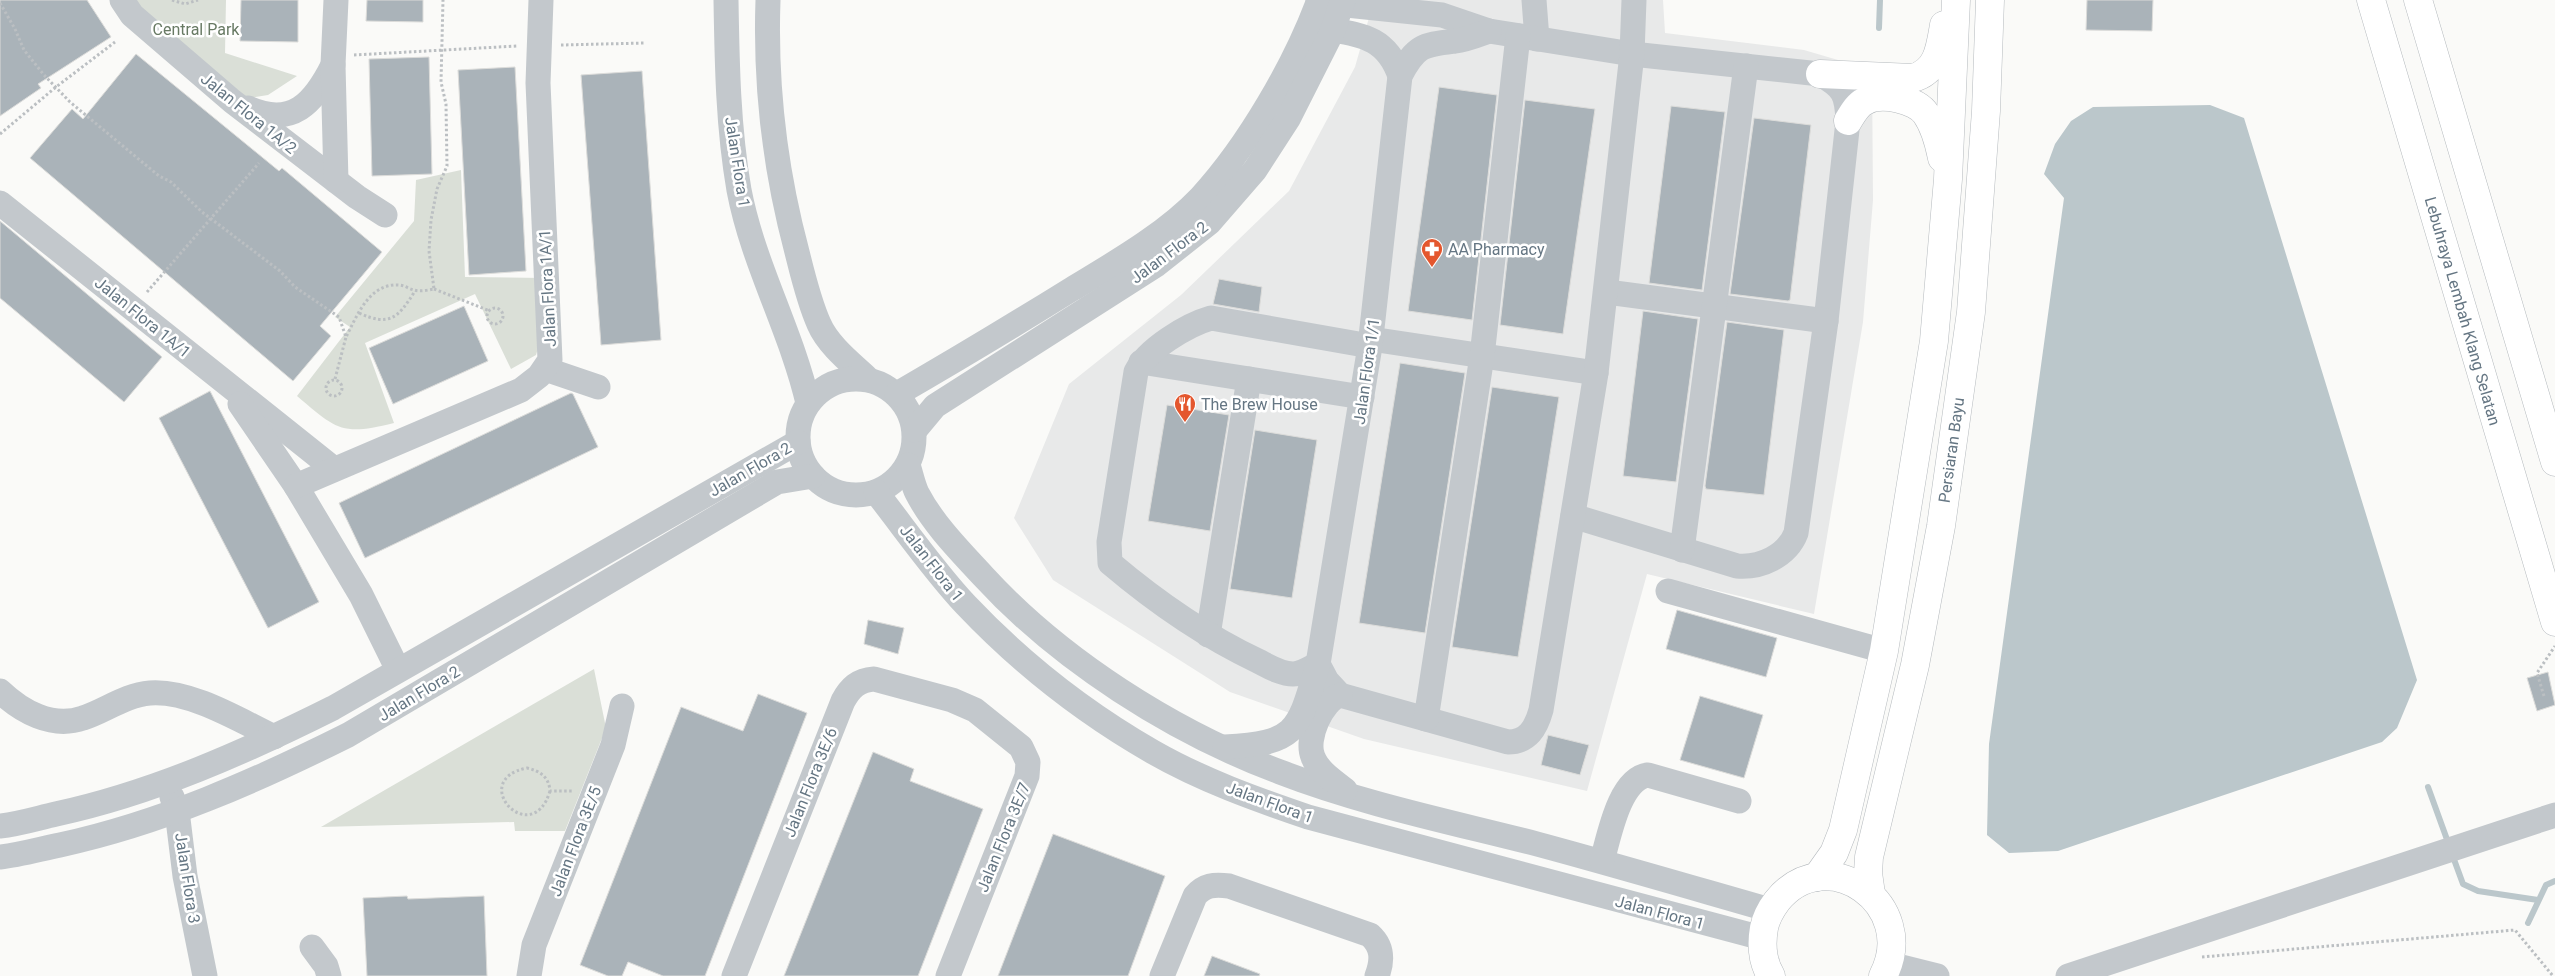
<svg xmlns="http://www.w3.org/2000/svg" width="2555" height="976" font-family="Roboto,sans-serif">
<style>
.built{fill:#e8e9e9}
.green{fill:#dadfd7}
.water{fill:#bbc7cb}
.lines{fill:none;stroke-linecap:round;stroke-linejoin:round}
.stream{stroke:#bbc7cb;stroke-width:6}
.building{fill:#aab3b9;stroke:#dcdcda}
.major-casing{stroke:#b5babe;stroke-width:29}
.highway-casing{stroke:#b4b9bd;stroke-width:29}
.path{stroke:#bbbfc2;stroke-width:3;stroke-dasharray:2.5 2.5;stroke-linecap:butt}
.minor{stroke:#c3c8cc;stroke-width:25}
.major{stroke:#fff;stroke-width:28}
.highway{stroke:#fff;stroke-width:28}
.labels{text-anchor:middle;stroke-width:5;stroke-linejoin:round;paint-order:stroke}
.park-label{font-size:16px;fill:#687a64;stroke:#fff}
.street-label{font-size:16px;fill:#657683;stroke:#fff}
.poi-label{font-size:16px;fill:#657683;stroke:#fff;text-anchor:start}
</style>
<rect width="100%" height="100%" fill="#fafaf8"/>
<polygon class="built" points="1374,0 1663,0 1665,33 1804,50 1872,70 1873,200 1863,322 1814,614 1647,574 1587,791 1364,739 1230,692 1053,580 1014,518 1069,384 1181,295 1289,191 1355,67"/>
<g class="green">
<polygon points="124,0 226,0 225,53 297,76 268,95 250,98 225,90"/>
<path d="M461 170 465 277 543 278 546 323 536 355 511 369 475 294 365 343 394 423C342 436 337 430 297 396L350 327 335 317 414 221 416 180Z"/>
<polygon points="594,669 606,728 565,831 515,831 514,822 321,827"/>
</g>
<polygon class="water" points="2210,105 2244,118 2417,680 2397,728 2382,742 2058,851 2009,853 1987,835 1989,744 2064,198 2044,174 2055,144 2071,121 2093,107"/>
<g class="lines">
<g class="stream">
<polyline points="1879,28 1880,0"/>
<polyline points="2428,787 2449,845"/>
<polyline points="2452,854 2463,884 2478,891 2538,900"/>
<polyline points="2528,923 2546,885 2555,881"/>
</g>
</g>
<g class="building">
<polygon points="0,0 87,0 111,37 38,84 41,88 0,116"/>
<polygon points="241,0 298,0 298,42 240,41"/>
<polygon points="367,0 423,0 423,22 366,21"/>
<polygon points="2087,0 2153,0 2152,31 2086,30"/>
<polygon points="136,54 279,171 282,168 382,252 320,326 331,336 293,381 30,158 72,109 83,119"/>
<polygon points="429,57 432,174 372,176 369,59"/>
<polygon points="515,67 526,271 469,275 458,70"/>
<polygon points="642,71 661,340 601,345 581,75"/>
<polygon points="1439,87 1497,95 1472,320 1408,311"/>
<polygon points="1525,100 1595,109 1563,334 1500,325"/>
<polygon points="1671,106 1725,112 1702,290 1649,283"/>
<polygon points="1754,118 1811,125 1790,300 1788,301 1730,294"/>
<polygon points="0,221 162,357 124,402 0,298"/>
<polygon points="1219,279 1262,287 1259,312 1213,304"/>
<polygon points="464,306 488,361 393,404 369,348"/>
<polygon points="1643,311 1698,319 1676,482 1623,476"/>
<polygon points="1727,322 1784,330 1764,495 1706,489 1705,486"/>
<polygon points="1400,363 1465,373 1425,633 1359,623"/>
<polygon points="1492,387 1559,397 1518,657 1452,647"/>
<polygon points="210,391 319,602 268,628 159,418"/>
<polygon points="571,393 573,394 598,447 365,558 339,503"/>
<polygon points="1167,405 1229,415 1210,531 1148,521"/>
<polygon points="1255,430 1317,440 1292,598 1230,589"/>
<polygon points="1677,610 1777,638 1766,677 1666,649"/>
<polygon points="868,620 904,628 898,654 864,644"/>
<polygon points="2548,672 2555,705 2537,711 2527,678"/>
<polygon points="758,694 807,713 705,976 663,976 628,962 622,976 608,976 580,965 681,707 743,731"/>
<polygon points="1700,696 1763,715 1744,778 1680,760"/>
<polygon points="1548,735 1589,745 1580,775 1541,765"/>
<polygon points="873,752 914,769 910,781 983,809 918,976 784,976"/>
<polygon points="1053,834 1165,876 1128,976 998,976"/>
<polygon points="407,896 408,899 484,896 487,976 367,976 363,898"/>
<polygon points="1212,956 1260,974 1259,976 1204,976"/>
</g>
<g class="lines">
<g class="major-casing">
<g id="major">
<path d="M1820 74 1913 78C1938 71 1940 48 1944 25"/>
<path d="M1848 121C1853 113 1857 105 1865 101 1881 92 1916 99 1926 114 1935 127 1939 143 1942 158"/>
<polyline points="1817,877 1834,853 1843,830 1884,651 1934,341 1948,179 1956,0"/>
<polyline points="1871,894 1868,873 1869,857 1915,665 1941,526 1971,312 1986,111 1990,0"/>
<path d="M1771 976C1762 961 1761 945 1764 928 1766 918 1771 909 1777 901 1827 839 1920 905 1883 976"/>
</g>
</g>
<g class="highway-casing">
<g id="highway">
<polyline points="2371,0 2555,622"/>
<polyline points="2418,0 2555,462"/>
</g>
</g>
<g class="path">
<polyline points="172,0 185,4 198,0"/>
<path d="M0 3 15 29 24 50 44 75 70 102 159 176 171 182 202 212 280 271 295 287 339 317 346 337C357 316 369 283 399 285 404 285 409 289 414 290 420 292 428 290 434 289L429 251 431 220 437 189 447 166 446 104 441 82 443 0"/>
<polyline points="561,45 645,43"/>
<polyline points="354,55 517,46"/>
<polyline points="0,134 56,87 115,42"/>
<polyline points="434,289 490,311"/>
<polyline points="147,292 259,163"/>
<circle cx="495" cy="316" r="8"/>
<path d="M359 313C390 327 398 318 415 291"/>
<polyline points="335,379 346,337"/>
<circle cx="334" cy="388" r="8"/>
<polyline points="2544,696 2537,673 2555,646"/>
<path d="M550 791C532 851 466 780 527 768 540 771 549 777 550 791H572"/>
<polyline points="2202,957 2515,930 2553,976"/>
</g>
<g class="minor">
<polyline points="122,0 132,15 232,101 357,197 385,215"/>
<path d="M726 0C727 63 728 127 739 190 753 264 791 330 808 403"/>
<path d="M768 0C765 85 775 170 797 252 803 276 809 302 819 324 828 345 851 363 867 378"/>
<polyline points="1534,0 1537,39"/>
<path d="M1318 2 1442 15 1489 31 1632 54 1820 74C1844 88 1847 94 1848 121L1826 321 1796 533C1787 556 1761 568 1737 566L1573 516"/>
<path d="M1316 27C1356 35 1385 33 1400 76"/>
<path d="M248 108C292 128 314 103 333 65"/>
<polyline points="336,181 333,65 336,0"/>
<polyline points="0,203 334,469"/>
<polyline points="1607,292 1826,321"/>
<polyline points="1371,339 1596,373"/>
<polyline points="1141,362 1362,397"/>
<polyline points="545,369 598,387"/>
<circle cx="856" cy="437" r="58"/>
<path d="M897 394C956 360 1014 325 1072 289 1115 263 1166 234 1201 197 1248 146 1295 65 1319 0"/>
<polyline points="240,404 296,486 361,595 398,670"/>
<polyline points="915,430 935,406 1156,265 1209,223 1255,170 1288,119 1333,30 1343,0"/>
<path d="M908 465C911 474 913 485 917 493 933 524 960 551 983 576 1060 660 1173 732 1280 772 1363 804 1451 822 1537 844 1615 865 1693 888 1770 910"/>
<polyline points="296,486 521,390 539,376 550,360 538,83 541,0"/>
<path d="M876 492C905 529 934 571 966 605 1020 662 1085 713 1153 752 1202 780 1255 799 1308 817L1762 938"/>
<polyline points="1682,550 1746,66"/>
<polyline points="1668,591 1884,651"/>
<polyline points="1208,635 1249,379"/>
<path d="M1318 664 1327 681 1340 695 1508 742C1528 742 1536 728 1541 710L1596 373 1632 54 1634 0"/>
<path d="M1318 664C1310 668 1302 674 1293 674 1281 674 1268 666 1258 661 1203 635 1156 602 1110 563L1109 542 1136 372C1147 349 1187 325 1211 318L1370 346"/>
<path d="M0 691C21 711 52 729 83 718 105 711 125 695 150 693 190 690 239 720 274 737"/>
<path d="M1340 695C1322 701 1305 739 1313 757 1318 771 1334 781 1345 790"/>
<polyline points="1426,719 1482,356 1518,36"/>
<path d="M1225 747C1298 743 1298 731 1318 664L1370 346 1400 76C1416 45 1423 45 1455 41 1466 40 1478 35 1489 31"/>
<polyline points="172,797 177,811 185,876 205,976"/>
<path d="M0 826C19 824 38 818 56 814 153 793 245 752 333 708L798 442"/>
<path d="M0 857C20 855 40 849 60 845 161 823 256 781 348 735L777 482 813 476"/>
<path d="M1602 861C1609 837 1619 779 1648 775L1739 801"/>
<polyline points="312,947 326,966 329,976"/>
<polyline points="1889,964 1937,976"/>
<polyline points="529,976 534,945 613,745 622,706"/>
<path d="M734 976 843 701C850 688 858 680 874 679L952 700 975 710 1021 747 1028 762 1027 776 948 976"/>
<path d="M1162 976 1195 896C1204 885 1214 884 1229 886L1370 935C1383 947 1383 960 1377 976"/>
<polyline points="2068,976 2555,815"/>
</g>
<use href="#major" class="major"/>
<use href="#highway" class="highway"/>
</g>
<defs>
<g id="pharmacy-pin" transform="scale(1.125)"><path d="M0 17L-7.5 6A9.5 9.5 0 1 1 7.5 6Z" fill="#e4572e" stroke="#fff"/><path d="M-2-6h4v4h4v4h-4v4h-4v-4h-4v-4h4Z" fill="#fff"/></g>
<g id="restaurant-pin" transform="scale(1.125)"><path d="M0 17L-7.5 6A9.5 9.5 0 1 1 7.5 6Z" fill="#e4572e" stroke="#fff"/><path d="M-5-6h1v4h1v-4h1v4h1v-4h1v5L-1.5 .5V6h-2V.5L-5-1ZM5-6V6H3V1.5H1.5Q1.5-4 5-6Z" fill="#fff"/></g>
</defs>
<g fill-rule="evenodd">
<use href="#pharmacy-pin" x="1432" y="249"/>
<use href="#restaurant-pin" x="1185" y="404"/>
</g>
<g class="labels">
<g class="park-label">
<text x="196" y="35">Central Park</text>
</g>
<g class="street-label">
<text transform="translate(249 113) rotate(39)" y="6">Jalan Flora 1A/2</text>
<text transform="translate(738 162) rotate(81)" y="6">Jalan Flora 1</text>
<text transform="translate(1169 252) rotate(-37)" y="6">Jalan Flora 2</text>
<text transform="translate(547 288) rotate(-93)" y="6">Jalan Flora 1A/1</text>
<text transform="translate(2463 311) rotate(74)" y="6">Lebuhraya Lembah Klang Selatan</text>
<text transform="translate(143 317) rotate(39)" y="6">Jalan Flora 1A/1</text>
<text transform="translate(1366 371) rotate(-82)" y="6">Jalan Flora 1/1</text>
<text transform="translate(1951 450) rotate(-82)" y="6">Persiaran Bayu</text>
<text transform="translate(750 469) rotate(-30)" y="6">Jalan Flora 2</text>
<text transform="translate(932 563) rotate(52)" y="6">Jalan Flora 1</text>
<text transform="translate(419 693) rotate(-31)" y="6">Jalan Flora 2</text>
<text transform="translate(810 782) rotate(-68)" y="6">Jalan Flora 3E/6</text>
<text transform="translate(1270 802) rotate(20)" y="6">Jalan Flora 1</text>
<text transform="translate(1003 837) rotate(-68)" y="6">Jalan Flora 3E/7</text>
<text transform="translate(575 841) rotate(-69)" y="6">Jalan Flora 3E/5</text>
<text transform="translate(188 878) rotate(81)" y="6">Jalan Flora 3</text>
<text transform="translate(1660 912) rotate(15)" y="6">Jalan Flora 1</text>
</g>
<g class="poi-label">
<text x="1448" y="255">AA Pharmacy</text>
<text x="1201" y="410">The Brew House</text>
</g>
</g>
</svg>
